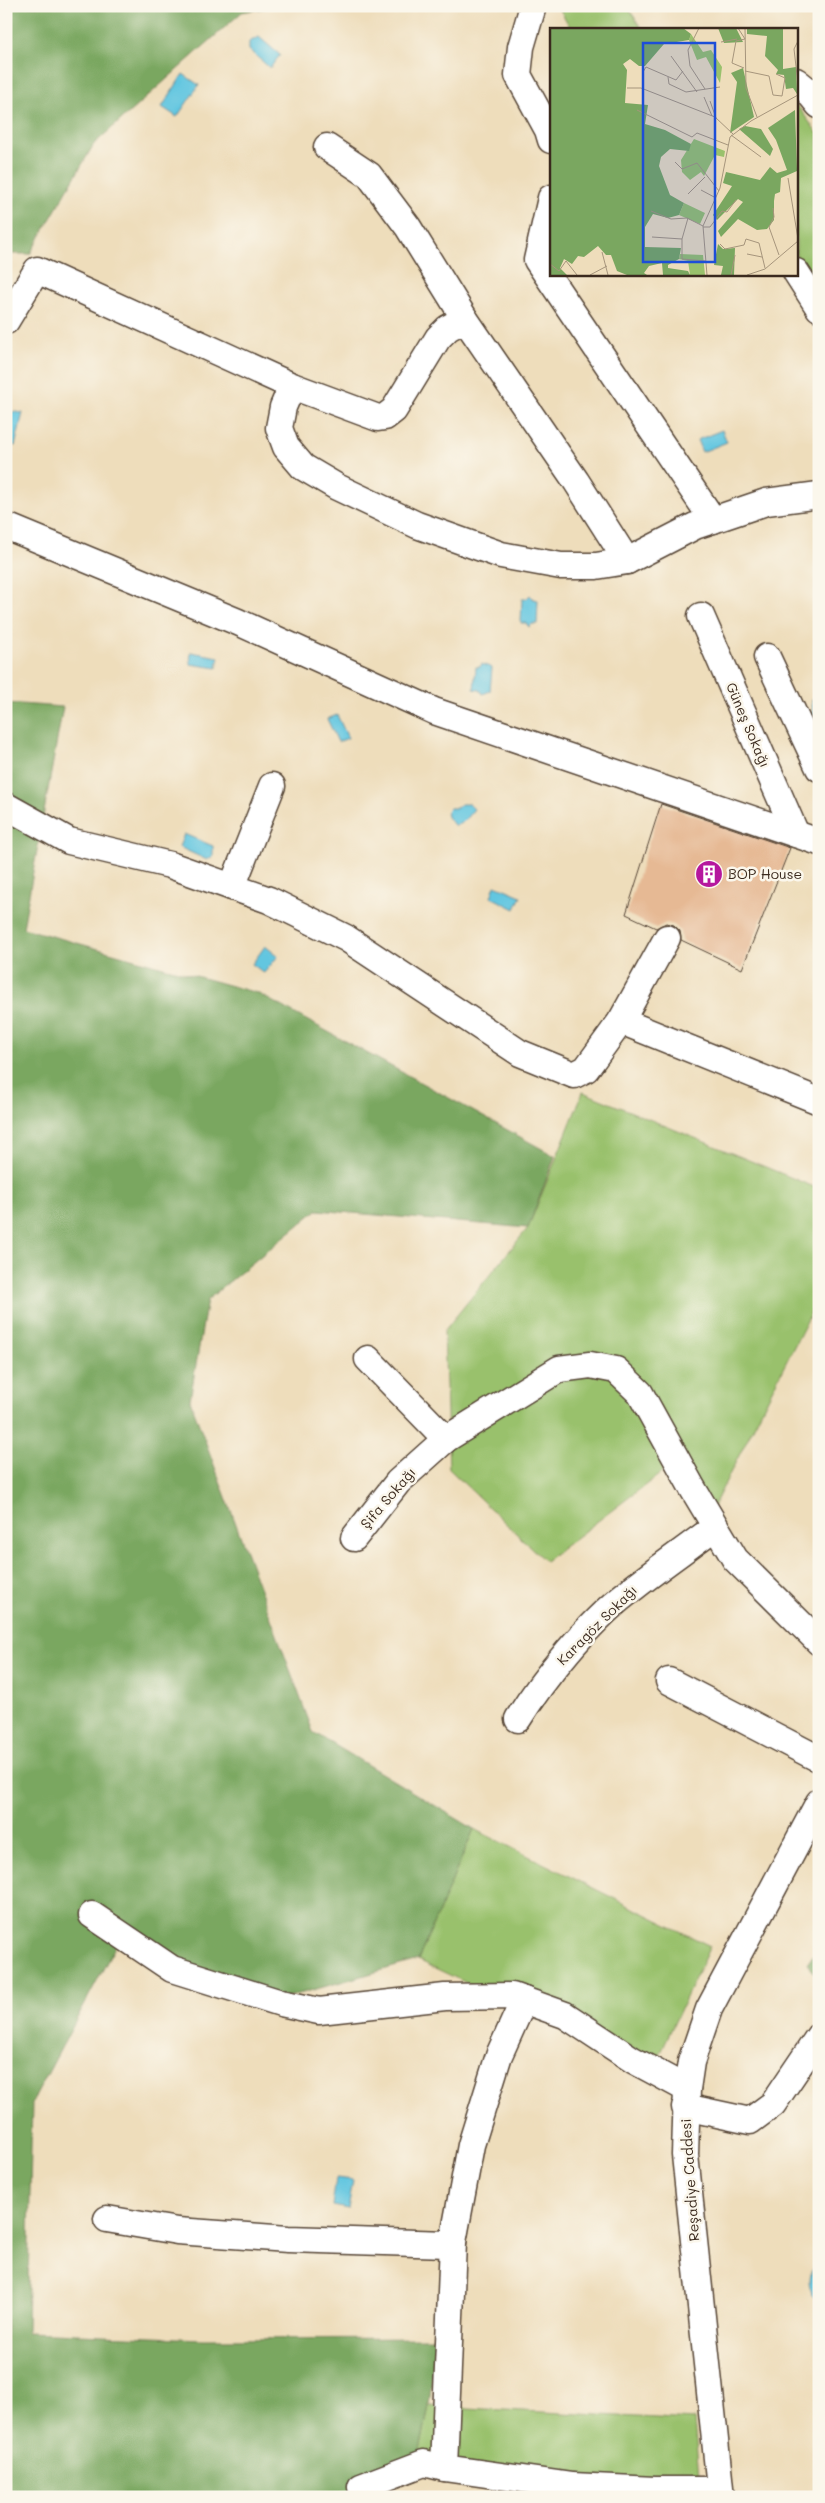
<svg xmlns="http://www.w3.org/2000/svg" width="825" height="2503" font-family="Mali,sans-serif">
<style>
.green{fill:#99c16c;stroke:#6a7645}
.forest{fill:#7aa760;stroke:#5a683f}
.water{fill:#62c6e0;stroke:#4e787f}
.building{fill:#e6b994}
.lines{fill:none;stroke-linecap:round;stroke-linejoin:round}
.minor-casing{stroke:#564536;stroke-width:29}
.minor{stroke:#fff;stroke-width:26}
.labels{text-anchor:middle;stroke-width:5;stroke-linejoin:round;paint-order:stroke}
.street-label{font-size:14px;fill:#3b2a1e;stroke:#fbf7ec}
.poi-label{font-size:14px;fill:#3b2a1e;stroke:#fbf7ec;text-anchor:start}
.inset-road{fill:none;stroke:#a6957c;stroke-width:1}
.view{fill:#1d4ed8;fill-opacity:0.15;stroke:#1d4ed8;stroke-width:2.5}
.inset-edge{fill:none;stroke:#3b2a1e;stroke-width:2.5}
</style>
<rect width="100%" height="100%" fill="#fbf7ec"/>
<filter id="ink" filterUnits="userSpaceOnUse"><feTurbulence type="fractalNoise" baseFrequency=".02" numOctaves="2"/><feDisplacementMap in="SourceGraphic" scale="10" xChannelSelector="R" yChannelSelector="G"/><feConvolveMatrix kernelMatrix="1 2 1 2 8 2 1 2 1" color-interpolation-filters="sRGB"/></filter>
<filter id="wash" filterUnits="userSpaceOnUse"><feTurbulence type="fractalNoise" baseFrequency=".0096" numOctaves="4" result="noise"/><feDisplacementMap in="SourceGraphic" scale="20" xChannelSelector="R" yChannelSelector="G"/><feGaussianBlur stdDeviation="1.12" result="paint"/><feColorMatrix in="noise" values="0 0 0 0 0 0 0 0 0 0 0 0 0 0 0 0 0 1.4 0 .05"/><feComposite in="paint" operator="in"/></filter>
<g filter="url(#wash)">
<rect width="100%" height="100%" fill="#edb"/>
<g class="green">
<polygon points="558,6 627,6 642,29 571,29"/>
<polygon points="796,104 819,135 819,335 787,274 796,274"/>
<polygon points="583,1092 819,1189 819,1297 707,1519 668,1468 545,1561 449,1469 444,1331 528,1228"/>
<polygon points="474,1829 710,1946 652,2071 418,1960"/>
<polygon points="429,2406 694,2420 701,2497 523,2497 523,2489 417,2466"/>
</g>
<g class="forest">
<polygon points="6,6 276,6 242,12 94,144 30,254 6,254"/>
<polygon points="6,703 63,707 23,928 257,993 555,1156 528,1228 317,1210 207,1300 190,1400 313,1732 474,1829 418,1960 285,1998 116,1945 32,2103 27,2332 203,2339 436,2338 429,2406 417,2466 357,2497 6,2497"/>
<polygon points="819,1947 819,1977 807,1964"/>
</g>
<g class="water">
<polygon points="259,37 280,55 270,68 249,50 249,42"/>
<polygon points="183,74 199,85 177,117 162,107"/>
<polygon points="8,411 23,413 15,446 6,444"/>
<polygon points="722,430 727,442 702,452 697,440"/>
<polygon points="530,595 533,599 538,600 537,624 532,624 529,627 526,623 521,623 522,599 526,599"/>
<polygon points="191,652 219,657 217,668 190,664"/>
<polygon points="482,664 492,668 490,691 483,694 480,690 474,689 476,667 480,667"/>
<polygon points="812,700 819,700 819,734 814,734"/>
<polygon points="337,715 348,738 338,742 327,719"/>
<polygon points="461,804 469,804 474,809 463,822 455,826 447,817 446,812 450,808 457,808"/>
<polygon points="184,834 213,846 213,856 207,860 179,847"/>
<polygon points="495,885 521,896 515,909 491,897"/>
<polygon points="265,946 278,956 264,973 252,964"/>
<polygon points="336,2178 353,2180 348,2209 332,2206"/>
<path d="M819 2263V2297L815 2298C807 2286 806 2270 819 2263Z"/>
</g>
<g id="blocks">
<polygon class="building" points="661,804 790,848 742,969 681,940 680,931 674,925 666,923 656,928 626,914"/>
</g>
</g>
<g filter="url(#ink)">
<use href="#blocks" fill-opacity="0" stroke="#564536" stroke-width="1"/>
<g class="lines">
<g class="minor-casing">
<g id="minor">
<polyline points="533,6 521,47 518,75 548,130 551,140"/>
<polyline points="796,81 806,89 819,105"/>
<polyline points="327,147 369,175 408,227 465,319 576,481 627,561"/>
<polyline points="551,198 537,260 713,520"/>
<polyline points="796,272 819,308"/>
<polyline points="6,321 37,270 292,386 378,418 385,417 394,410 438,338 448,328 465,319"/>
<polyline points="292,386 283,407 279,428 286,447 303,467 337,487 417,525 501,555 561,566 596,566 627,561 695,526 713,520 766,502 819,495"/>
<polyline points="6,526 238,622 434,711 819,842"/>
<polyline points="701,616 796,834"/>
<polyline points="767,657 819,768"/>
<polyline points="6,806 69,841 170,865 269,900 346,938 520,1053 574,1075 586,1069 621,1021 819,1101"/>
<polyline points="232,887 272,786"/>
<polyline points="621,1021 667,938"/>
<polyline points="368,1359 446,1439 559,1369 590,1365 616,1370 640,1393 693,1489 735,1559 819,1642"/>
<polyline points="354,1538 398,1482 446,1439"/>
<polyline points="669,1681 819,1759"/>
<path d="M518 1719C544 1677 588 1623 627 1593 655 1570 686 1549 715 1527"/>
<polyline points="92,1915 172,1969 281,2003 319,2011 445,1997 512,1996 565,2015 633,2060 687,2089"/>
<polyline points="685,2107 750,2121 773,2104 819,2036"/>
<polyline points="107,2219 177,2231 288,2239 448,2244 453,2242 471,2145 499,2055 524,2000"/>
<polyline points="453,2242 444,2468 572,2486 655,2490 720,2490"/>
<polyline points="361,2487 424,2463 444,2468"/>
<polyline points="721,2497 685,2155 687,2089 691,2062 709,2009 819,1802"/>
</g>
</g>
<use href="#minor" class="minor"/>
</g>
</g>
<defs>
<g id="building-disc" transform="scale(1.4375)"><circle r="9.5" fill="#b5179e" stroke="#fbf7ec"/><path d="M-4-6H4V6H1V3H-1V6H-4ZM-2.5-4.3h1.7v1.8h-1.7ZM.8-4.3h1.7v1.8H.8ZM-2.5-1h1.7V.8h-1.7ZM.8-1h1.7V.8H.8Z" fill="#fff"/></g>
</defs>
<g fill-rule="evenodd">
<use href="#building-disc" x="709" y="874"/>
</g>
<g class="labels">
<g class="street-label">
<text transform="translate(748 725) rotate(67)" y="5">Güneş Sokağı</text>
<text transform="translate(388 1498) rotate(-49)" y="5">Şifa Sokağı</text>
<text transform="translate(597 1625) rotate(-45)" y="5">Karagöz Sokağı</text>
<text transform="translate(690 2180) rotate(-94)" y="5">Reşadiye Caddesi</text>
</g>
<g class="poi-label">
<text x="728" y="879">BOP House</text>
</g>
</g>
<g transform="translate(550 28)">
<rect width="248" height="248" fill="#edb"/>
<path d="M141 6 153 24 161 22 172 39 170 55 156 29 147 32 139 12ZM144 111 175 123 174 129 165 127 154 148 151 144 140 152 132 144 131 132ZM134 175 155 185 150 196 129 187ZM130 226 153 227 155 247H140L138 233 129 231Z" fill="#99c16c"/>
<path d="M0 0H133L141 6 139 12 114 16 95 38H89L80 31 73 36 77 42 75 75 98 77 95 96 115 102 141 116 139 123 120 121 111 129 109 138 120 167 134 175 129 187 118 190 103 186 95 199V219L131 220 129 231 118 237V240L138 243 140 247H113L112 235 99 238 94 245 97 247H77L67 243 61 227H56L48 218 34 229 28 228 22 236 14 231 10 240 17 247H0ZM168 0H186L193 14 174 15ZM197 0H233V41L246 39 247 66 243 60 236 61 234 47 226 46 228 42 215 28 217 8 197 6ZM193 40 204 89 180 105 187 54 181 45ZM245 82 247 143 231 150 230 164 225 166 224 173V192L217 201 207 202 188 191 171 209 168 203 193 174 188 171 167 192 163 187 182 158 173 155 176 144 210 152 220 139 227 145 237 142 226 112 218 100ZM195 98 211 101 223 121 220 128 189 101ZM168 216 173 221 185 220 184 247H171L173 238 164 237Z" fill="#7aa760"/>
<path class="inset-road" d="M149 0 138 22 140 38 155 61M188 0 195 11 186 13 182 35 194 40M195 0 196 60 207 89M248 13 244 21 248 56M171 14 187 11M121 28 147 64M195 43 219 48 223 67 232 68 235 50 226 46M93 44 96 39 126 52 133 43M118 49 119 56 136 64 170 59M77 60H91L165 89 183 106M154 69 162 88M160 73 166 90M87 82 142 109 147 105 178 117M181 107 211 129M125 134 132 141 147 135 169 163M238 150 248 211M151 162 166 170M138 166 155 149M223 180 224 189 219 199 229 227M101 183 121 191 137 190 153 198M153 199H160L172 183 177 184 186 172M102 209 132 211 138 190M132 211V231L156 233M170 216 175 221 194 217 196 211 209 215 215 240M52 224 58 247M197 226 212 229M0 236 9 243 16 233 27 247M40 247 57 238M157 247 153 198 170 160 180 109 201 93 248 67M181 247 185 227M197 247 215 241 248 213"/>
<path class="view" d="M93 15H165V234H93Z"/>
<rect width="248" height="248" class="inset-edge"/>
</g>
<rect width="825" height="2503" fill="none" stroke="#fbf7ec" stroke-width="25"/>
</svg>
